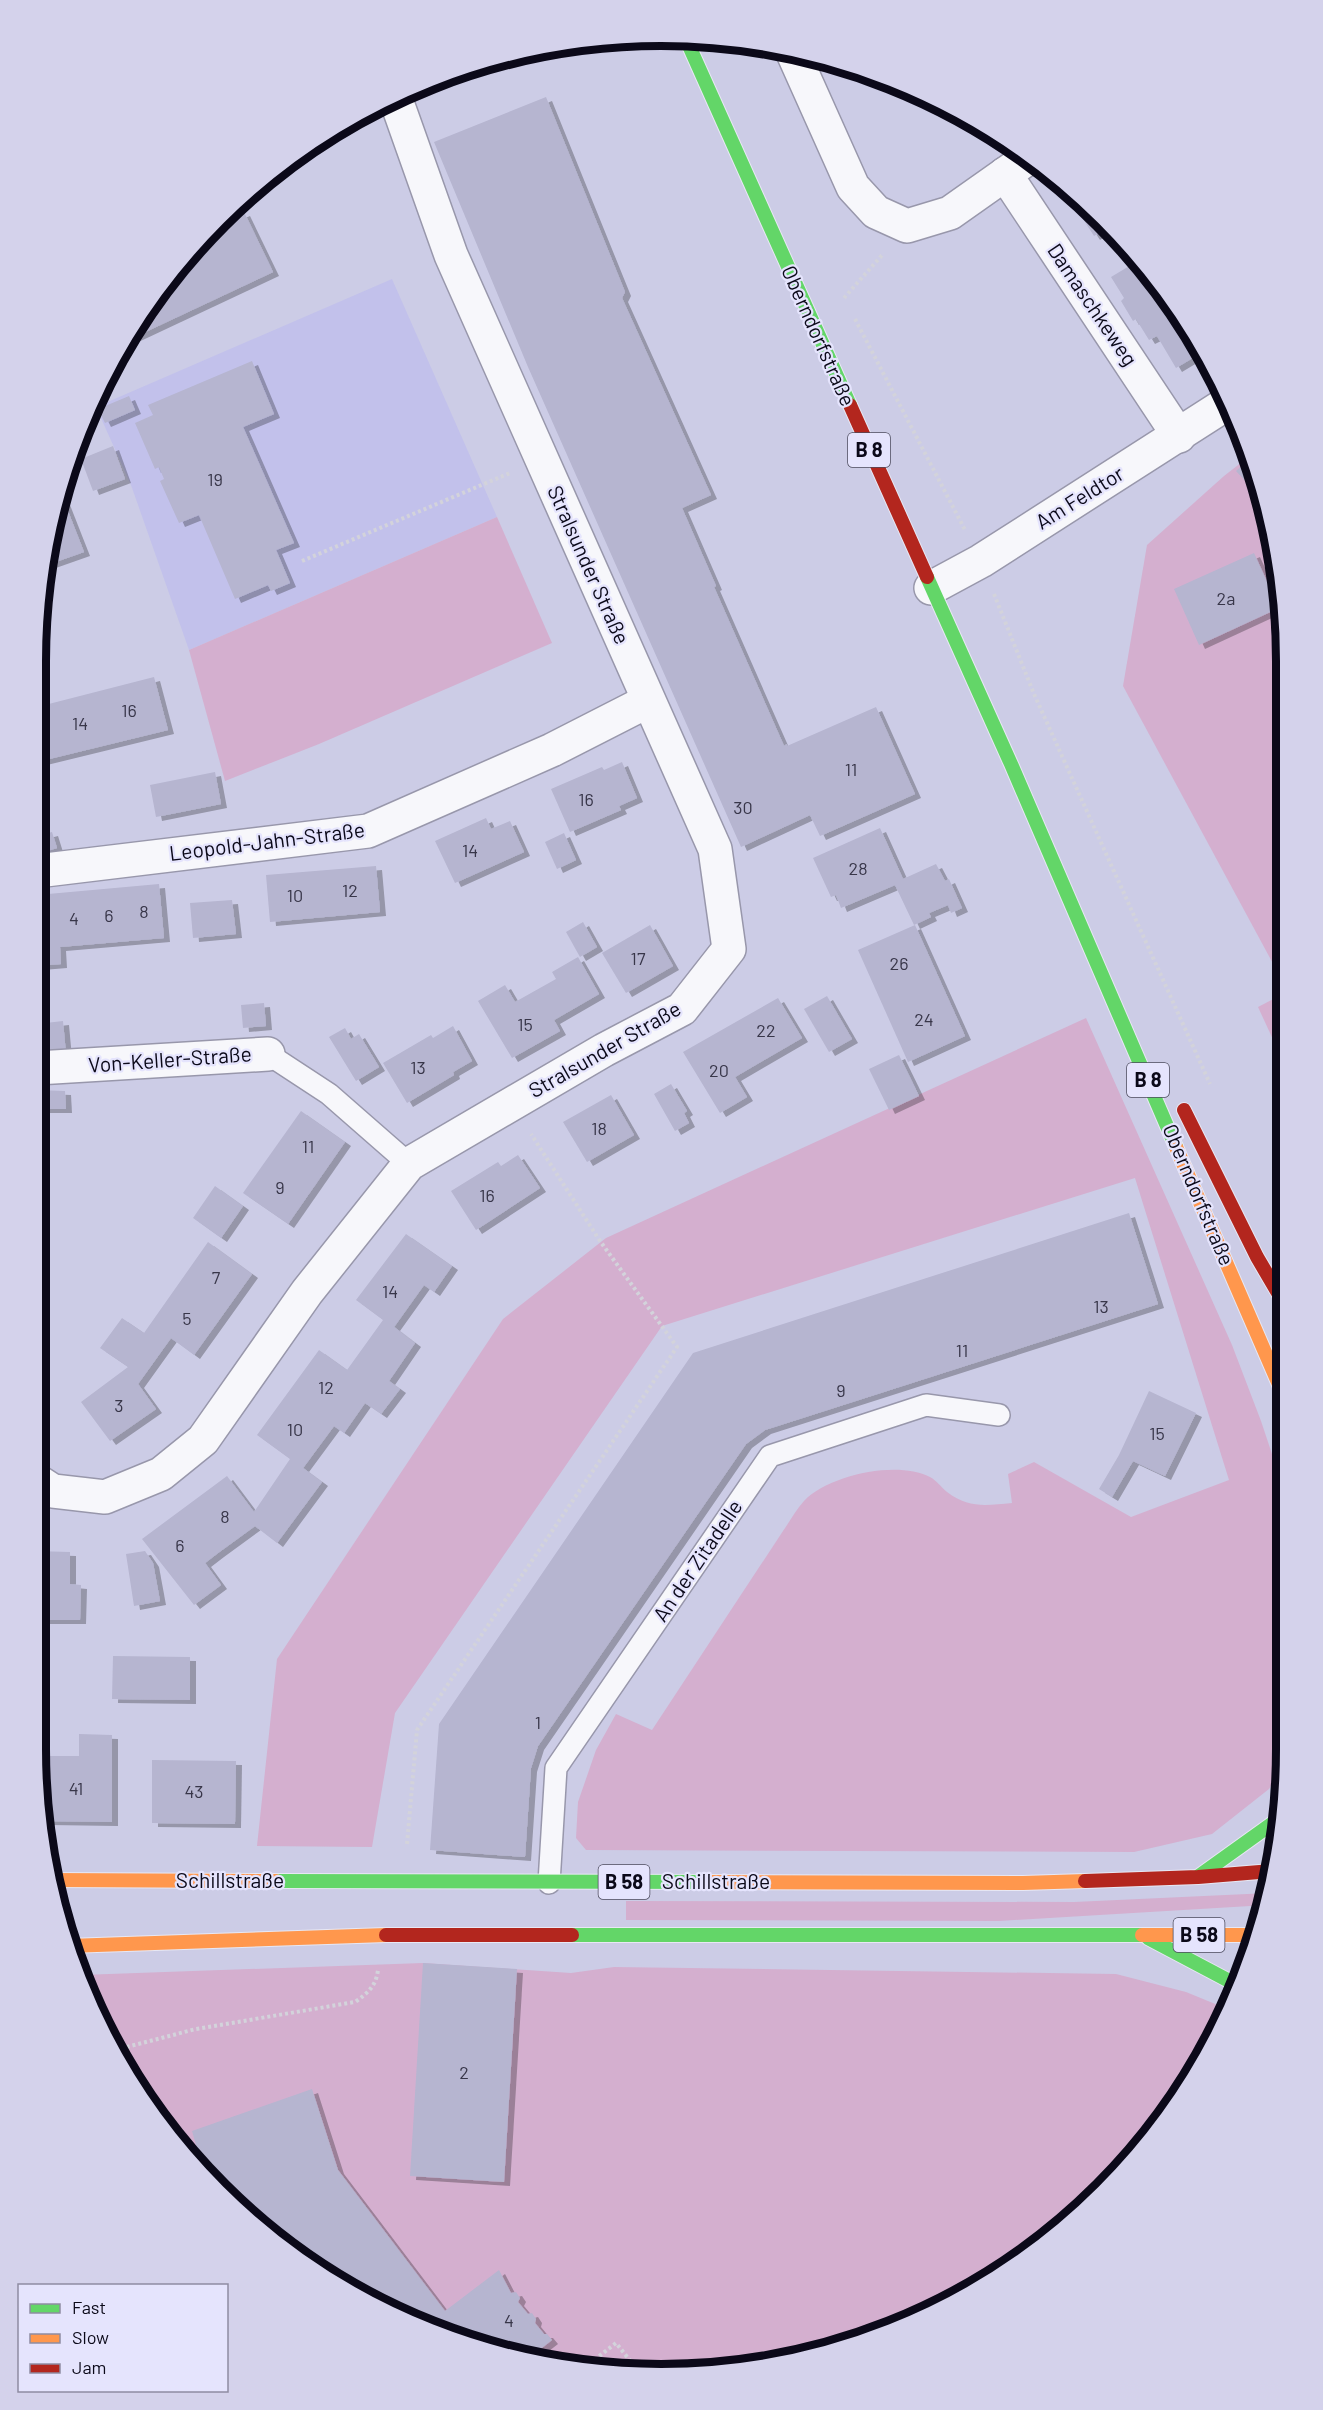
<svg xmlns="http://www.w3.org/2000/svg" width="1323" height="2410" font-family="Barlow,sans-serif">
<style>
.built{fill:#c2c1eb}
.green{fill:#d4afcf}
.building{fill:#b6b5d0;filter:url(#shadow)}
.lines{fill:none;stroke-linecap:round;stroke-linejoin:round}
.lane-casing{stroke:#9897ab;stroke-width:24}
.street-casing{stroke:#9897ab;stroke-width:36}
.fast-casing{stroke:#e8e8f4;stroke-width:16}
.slow-casing{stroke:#e8e8f4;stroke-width:16}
.jam-casing{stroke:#e8e8f4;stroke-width:16}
.path{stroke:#d3d3db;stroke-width:4;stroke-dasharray:3 3;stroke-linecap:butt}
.lane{stroke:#f7f7fb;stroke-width:21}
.street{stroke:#f7f7fb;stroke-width:33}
.fast{stroke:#63d668;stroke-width:14}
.slow{stroke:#ff974d;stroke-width:14}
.jam{stroke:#b3261e;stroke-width:14}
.labels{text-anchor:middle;stroke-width:4.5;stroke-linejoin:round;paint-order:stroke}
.number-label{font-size:18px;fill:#383649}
.shield{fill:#e5e4fd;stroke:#4c4b5d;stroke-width:1.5}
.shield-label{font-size:20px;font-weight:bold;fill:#0b0919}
.street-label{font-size:21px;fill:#0b0919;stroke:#e5e4fd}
.rim{fill:none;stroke:#0b0919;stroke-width:8}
</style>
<defs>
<filter id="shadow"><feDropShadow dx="6" dy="4" stdDeviation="0" flood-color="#0004"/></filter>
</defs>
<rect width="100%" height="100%" fill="#cccce6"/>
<polygon class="built" points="392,279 497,517 189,650 131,485 96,407"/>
<g class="green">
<polygon points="1251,455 1282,580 1283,982 1123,686 1147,545 1224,476"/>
<polygon points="497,517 552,643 319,744 225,781 189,650"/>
<polygon points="1283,994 1283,1061 1258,1007"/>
<path d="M1086 1018 1232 1345 1261 1421 1285 1493 1286 1759 1269 1789 1212 1834 1134 1852 586 1850 576 1838 578 1802 596 1750 616 1714 652 1730 783 1531C790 1521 796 1510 804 1501 829 1475 897 1460 930 1477 936 1480 941 1487 947 1492 969 1509 987 1505 1012 1503L1008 1474 1034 1462 1131 1517 1229 1480 1135 1178 662 1326 395 1713 372 1847 257 1846 277 1659 503 1319 606 1238Z"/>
<polygon points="1269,1893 1267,1905 999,1921 626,1920 626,1901 1074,1902"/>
<polygon points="423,1963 571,1973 614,1967 1116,1974 1186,1992 1225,2008 1203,2061 1158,2130 1074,2219 1009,2269 901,2326 823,2353 703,2373 620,2373 500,2353 422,2326 314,2269 249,2219 165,2130 120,2061 81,1975"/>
</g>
<g class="building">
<polygon points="546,97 625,292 622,298 711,495 682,508 716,586 714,587 784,746 787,744 787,746 876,707 915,794 820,836 810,815 741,847 528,367 434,142"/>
<polygon points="244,212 273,272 124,342 191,249 219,223"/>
<polygon points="1093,212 1107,228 1094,236 1083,219"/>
<polygon points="1136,262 1181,314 1201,353 1176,368 1157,336 1149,340 1136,319 1133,321 1121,301 1124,298 1111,277"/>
<polygon points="252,361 274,414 243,427 294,543 276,550 290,583 271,591 268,585 235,599 199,515 179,523 160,481 164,479 159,467 155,469 135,423 153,415 148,405"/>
<polygon points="129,396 135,410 105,423 98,409"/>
<polygon points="113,446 125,479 93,491 81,459"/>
<polygon points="1248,460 1256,468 1257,473 1246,482 1236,471"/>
<polygon points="64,501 84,552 47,565 57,504"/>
<polygon points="1254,553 1279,608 1199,645 1174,589"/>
<polygon points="154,677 168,730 37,762 37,707"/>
<polygon points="622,762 637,798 619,806 621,810 570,832 551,789 602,767 604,770"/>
<polygon points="215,772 221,804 156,817 150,785"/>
<polygon points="486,818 491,829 510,821 524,852 455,883 435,841"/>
<polygon points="880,828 903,879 936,864 945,881 949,879 962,908 951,913 948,905 929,913 931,917 914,925 895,885 841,908 836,895 831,897 813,858"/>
<polygon points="52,832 57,848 37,854 37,836"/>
<polygon points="564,833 576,860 557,869 545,842"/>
<polygon points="376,866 380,912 270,922 266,875"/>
<polygon points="159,884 164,938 60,947 61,964 37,966 37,895"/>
<polygon points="232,900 236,934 193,938 190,903"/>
<polygon points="583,922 597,947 580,957 566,932"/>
<polygon points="650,925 673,966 626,993 602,953"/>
<polygon points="915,925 965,1036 908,1062 858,950"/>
<polygon points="578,957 599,994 554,1020 560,1031 512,1058 478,1001 505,985 515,1002 556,979 552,972"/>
<polygon points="827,996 852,1039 829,1052 804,1009"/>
<polygon points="778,998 802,1038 735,1077 747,1097 720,1113 683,1052"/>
<polygon points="264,1003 266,1026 243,1028 241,1005"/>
<polygon points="63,1021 66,1054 37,1057 37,1024"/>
<polygon points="453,1026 472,1061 453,1072 454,1075 407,1103 383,1063 431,1035 433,1038"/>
<polygon points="345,1028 351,1039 359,1034 379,1067 356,1081 329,1037"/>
<polygon points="899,1055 919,1096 889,1110 869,1069"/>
<polygon points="671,1084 687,1111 684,1113 689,1123 675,1131 654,1094"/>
<polygon points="37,1090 65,1091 66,1109 37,1109"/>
<polygon points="611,1095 634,1135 587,1162 563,1122"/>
<polygon points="301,1111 345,1142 288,1224 243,1193"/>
<polygon points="518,1155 540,1188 476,1230 451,1191 498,1162 501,1166"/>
<polygon points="215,1186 243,1206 221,1238 193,1218"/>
<polygon points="1129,1213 1158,1304 765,1430 746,1444 538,1746 531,1768 525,1857 430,1850 439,1724 693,1353"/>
<polygon points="406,1234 452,1266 434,1292 424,1285 394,1327 415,1343 389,1381 400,1389 381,1414 365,1403 344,1433 334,1426 303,1468 322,1482 277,1543 255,1526 218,1553 205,1563 221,1585 194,1605 142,1539 227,1476 254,1512 290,1459 257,1435 319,1350 347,1370 383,1320 356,1300"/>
<polygon points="208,1242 252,1274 194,1355 171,1338 138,1384 156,1409 110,1441 81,1402 128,1367 100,1348 122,1318 144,1333"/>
<polygon points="1149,1391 1196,1413 1165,1476 1133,1461 1112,1497 1099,1489 1119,1455"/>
<polygon points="36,1551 70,1552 70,1584 81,1585 80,1620 44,1620 44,1609 36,1609"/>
<polygon points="145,1551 153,1563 160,1601 134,1606 126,1554"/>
<polygon points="113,1656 190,1657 190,1700 112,1699"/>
<polygon points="79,1734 112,1735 112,1822 43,1821 37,1756 79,1756"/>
<polygon points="152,1760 236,1761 235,1824 152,1823"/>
<polygon points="423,1963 517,1969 504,2182 410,2176"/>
<polygon points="312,2089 338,2170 445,2311 499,2270 511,2293 516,2292 520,2298 518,2302 528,2314 532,2313 536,2319 535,2323 544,2334 547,2334 552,2340 529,2358 500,2353 422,2326 314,2269 249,2219 203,2169 192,2131"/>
</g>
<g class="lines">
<g class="lane-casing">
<g id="lane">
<polyline points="268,1054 329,1094 409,1164"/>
<polyline points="549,1883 556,1768 770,1456 926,1405 999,1415"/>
</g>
</g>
<g class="street-casing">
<g id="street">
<polyline points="793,53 853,187 876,212 907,226 950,213 1028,158"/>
<polyline points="1005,174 1179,436"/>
<polyline points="931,588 981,561 1226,404"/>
<polyline points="37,871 368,831 552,750 648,701"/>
<polyline points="37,1068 268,1054"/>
<polyline points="36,1480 53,1491 105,1497 161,1474 203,1440 307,1292 409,1164 604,1050 682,1009 729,949 715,849 451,255 395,97"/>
</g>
</g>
<g class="fast-casing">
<g id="fast">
<polyline points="686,39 850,405"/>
<polyline points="927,577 1011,764 1176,1147"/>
<polyline points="1199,1876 1273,1823 1282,1811"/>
<polyline points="276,1881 712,1882"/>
<polyline points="572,1935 1142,1935"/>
<polyline points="1148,1938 1235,1984"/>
</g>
</g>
<g class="slow-casing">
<g id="slow">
<polyline points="1176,1147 1284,1396"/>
<polyline points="51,1880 276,1881"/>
<polyline points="712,1882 1023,1883 1085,1881"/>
<polyline points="1142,1935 1255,1935"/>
<polyline points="68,1946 386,1935"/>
</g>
</g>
<g class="jam-casing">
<g id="jam">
<polyline points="850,405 927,577"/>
<polyline points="1184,1110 1257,1257 1284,1303"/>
<polyline points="1085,1881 1198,1877 1272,1871"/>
<polyline points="386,1935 572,1935"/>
</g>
</g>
<g class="path">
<polyline points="844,298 883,254"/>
<polyline points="855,319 965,530"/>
<polyline points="302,561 510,473"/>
<polyline points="994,594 1034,694 1210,1084"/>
<polyline points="407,1844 417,1730 677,1347 600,1241 531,1134"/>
<path d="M115 2050 196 2029 355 2002C368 1993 376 1986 378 1970"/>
<polyline points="585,2367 616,2343 640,2373"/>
</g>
<use href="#lane" class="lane"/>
<use href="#street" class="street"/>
<use href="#fast" class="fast"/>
<use href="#slow" class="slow"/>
<use href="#jam" class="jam"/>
</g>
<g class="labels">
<g class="number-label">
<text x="215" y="486">19</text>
<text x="1226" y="605">2a</text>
<text x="129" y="717">16</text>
<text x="80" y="730">14</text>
<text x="851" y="776">11</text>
<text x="586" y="806">16</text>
<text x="743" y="814">30</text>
<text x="470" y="857">14</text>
<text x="858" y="875">28</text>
<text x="350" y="897">12</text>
<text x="295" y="902">10</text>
<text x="144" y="918">8</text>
<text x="109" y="922">6</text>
<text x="74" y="925">4</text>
<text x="638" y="965">17</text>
<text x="899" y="970">26</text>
<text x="924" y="1026">24</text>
<text x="525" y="1031">15</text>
<text x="766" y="1037">22</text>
<text x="418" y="1074">13</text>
<text x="719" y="1077">20</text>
<text x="599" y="1135">18</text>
<text x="308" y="1153">11</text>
<text x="280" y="1194">9</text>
<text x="487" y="1202">16</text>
<text x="216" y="1284">7</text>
<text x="390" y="1298">14</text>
<text x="1101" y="1313">13</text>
<text x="187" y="1325">5</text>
<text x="962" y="1357">11</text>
<text x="326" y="1394">12</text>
<text x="841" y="1397">9</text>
<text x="119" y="1412">3</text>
<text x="295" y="1436">10</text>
<text x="1157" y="1440">15</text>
<text x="225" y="1523">8</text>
<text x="180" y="1552">6</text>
<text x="538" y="1729">1</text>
<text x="76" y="1795">41</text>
<text x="194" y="1798">43</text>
<text x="464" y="2079">2</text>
<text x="509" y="2327">4</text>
</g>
<g class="shield">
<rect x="848" y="433" width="42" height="34" rx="4.5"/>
<rect x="1127" y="1063" width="42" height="34" rx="4.5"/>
<rect x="598.5" y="1865" width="51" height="34" rx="4.5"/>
<rect x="1173.5" y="1918" width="51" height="34" rx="4.5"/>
</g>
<g class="shield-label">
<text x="869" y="457">B 8</text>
<text x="1148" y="1087">B 8</text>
<text x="624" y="1889">B 58</text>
<text x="1199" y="1942">B 58</text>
</g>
<g class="street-label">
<text transform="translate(1092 305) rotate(56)" y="7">Damaschkeweg</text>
<text transform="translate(818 336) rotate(66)" y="7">Oberndorfstraße</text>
<text transform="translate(1080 498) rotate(-32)" y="7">Am Feldtor</text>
<text transform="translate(588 565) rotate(66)" y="7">Stralsunder Straße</text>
<text transform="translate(267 842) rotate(-7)" y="7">Leopold-Jahn-Straße</text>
<text transform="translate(605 1050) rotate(-30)" y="7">Stralsunder Straße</text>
<text transform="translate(170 1060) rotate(-4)" y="7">Von-Keller-Straße</text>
<text transform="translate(1198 1195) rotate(67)" y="7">Oberndorfstraße</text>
<text transform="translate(698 1561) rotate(-56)" y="7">An der Zitadelle</text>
<text x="230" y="1888">Schillstraße</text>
<text x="716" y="1889">Schillstraße</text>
</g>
</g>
<path d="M0 0H1323V2410H0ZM661 46H661A615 615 0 0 1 1276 661V1749A615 615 0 0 1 661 2364H661A615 615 0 0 1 46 1749V661A615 615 0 0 1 661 46Z" fill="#d4d2eb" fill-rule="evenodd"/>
<path class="rim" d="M661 46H661A615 615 0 0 1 1276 661V1749A615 615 0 0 1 661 2364H661A615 615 0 0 1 46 1749V661A615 615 0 0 1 661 46Z"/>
<rect x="18" y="2284" width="210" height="108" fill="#e5e4fd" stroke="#8e8ca2" stroke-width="1.5"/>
<rect x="30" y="2304" width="30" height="9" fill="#63d668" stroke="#8e8ca2" stroke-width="1.5"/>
<text x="72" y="2314" font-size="18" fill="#0b0919">Fast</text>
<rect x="30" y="2334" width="30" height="9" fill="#ff974d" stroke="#8e8ca2" stroke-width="1.5"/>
<text x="72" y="2344" font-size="18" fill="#0b0919">Slow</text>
<rect x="30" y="2364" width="30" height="9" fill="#b3261e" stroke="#8e8ca2" stroke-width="1.5"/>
<text x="72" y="2374" font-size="18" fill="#0b0919">Jam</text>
</svg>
